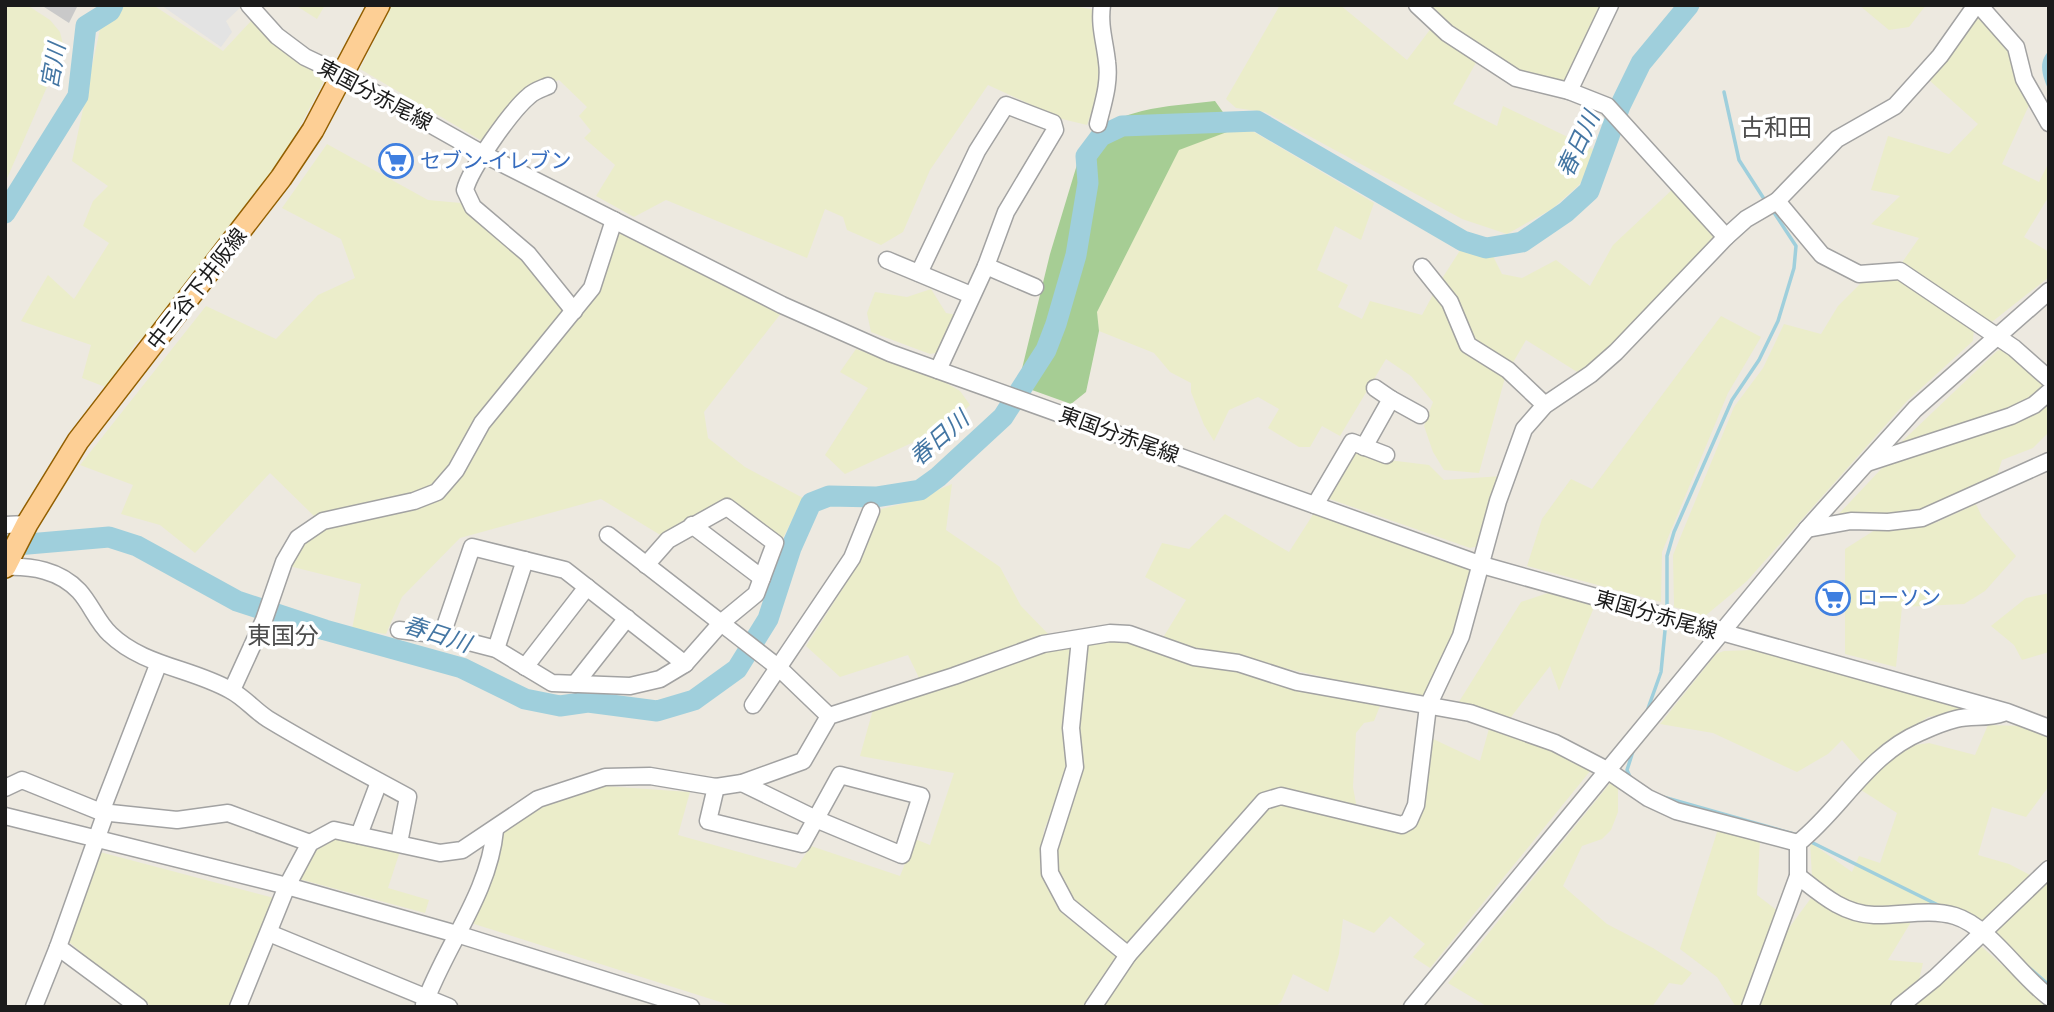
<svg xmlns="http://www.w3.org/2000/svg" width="2054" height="1012" font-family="Jost,'Noto Sans JP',sans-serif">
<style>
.religious{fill:#c9c9c9}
.farmland{fill:#ebedca}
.forest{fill:#a6cd94}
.parking{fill:#e3e3e3}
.water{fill:#9fcfdc}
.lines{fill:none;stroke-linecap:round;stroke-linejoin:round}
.stream{stroke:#9fcfdc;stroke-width:3.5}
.river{stroke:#9fcfdc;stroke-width:21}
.minor-casing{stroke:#a2a2a2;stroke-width:19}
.major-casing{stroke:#925f00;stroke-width:24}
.minor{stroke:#fff;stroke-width:16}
.major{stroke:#fdcf95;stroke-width:21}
.labels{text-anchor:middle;stroke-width:7;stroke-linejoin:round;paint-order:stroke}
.street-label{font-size:21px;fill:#1b1b1b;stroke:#fff}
.shop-label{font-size:21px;fill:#366cbe;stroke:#fff;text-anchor:start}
.water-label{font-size:23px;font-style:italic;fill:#4476a3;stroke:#fff}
.quarter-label{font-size:24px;fill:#4e4e4e;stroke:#fff}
</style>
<rect width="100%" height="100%" fill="#ede9e0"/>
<polygon class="religious" points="41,5 78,5 69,23"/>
<g class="farmland">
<polygon points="5,5 27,5 50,20 60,32 64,48 5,183"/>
<polygon points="123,5 153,5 223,51 251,21 281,48 321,71 324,81 280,163 157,323 135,344 108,388 82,378 91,345 21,321 48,275 74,299 109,243 83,226 93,201 108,186 72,161 100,29 106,22 116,18"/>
<polygon points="295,5 325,5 317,19"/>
<polygon points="392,5 1068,5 1096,10 1102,61 1100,88 1087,125 1062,119 988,85 930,170 903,232 881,245 847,230 843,217 825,209 807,258 666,200 634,217 596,196 615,165 584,138 591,131 579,116 587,107 559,80 527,91 487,144 360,69"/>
<polygon points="1280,5 1340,5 1407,60 1432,27 1478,59 1453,104 1497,126 1503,106 1597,151 1580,184 1552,209 1507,234 1462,219 1265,112 1236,108 1226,99"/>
<polygon points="1431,5 1607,5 1569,80 1559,81 1519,73 1448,22"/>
<polygon points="1859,5 1926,5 1909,27 1889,30"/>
<polygon points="1979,16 2012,56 2019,89 2030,103 2002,164 2039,182 2049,162 2049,196 2024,237 2049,252 2049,277 1988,325 1901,264 1919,238 1871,224 1900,196 1871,190 1888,136 1949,154 1978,124 1929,80"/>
<polygon points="1235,129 1254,132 1374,203 1361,240 1335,226 1317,270 1348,285 1338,307 1362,319 1370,301 1422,315 1436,289 1459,331 1506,374 1479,473 1444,470 1433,452 1424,426 1433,402 1411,376 1386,359 1340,436 1322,426 1310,447 1299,447 1268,428 1279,409 1258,397 1229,410 1214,441 1204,425 1191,392 1191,383 1170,372 1154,353 1099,331 1097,312 1179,149"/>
<polygon points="327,144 428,200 461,203 523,259 564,312 437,485 417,492 315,517 270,473 195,553 160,525 121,514 133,485 80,465 206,306 276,339 318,295 355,278 341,239 282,208"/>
<polygon points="1675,187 1718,236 1614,348 1582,375 1526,340 1511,366 1480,347 1471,338 1441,280 1461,249 1493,256 1502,274 1522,278 1556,260 1590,286 1613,245"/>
<polygon points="617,232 782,312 704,412 708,438 745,467 803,498 781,542 729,500 694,515 662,536 601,499 460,538 402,597 386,634 352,629 361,584 289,566 308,539 326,526 422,504 599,288"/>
<polygon points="1892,274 1974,328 1973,341 1907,401 1747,581 1705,616 1674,607 1673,555 1734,407 1763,368 1784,324 1821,334 1838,306 1862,282 1877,281"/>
<polygon points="931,289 946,313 957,315 941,352 930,354 871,332 867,313 875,292 907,297"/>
<polygon points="1721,316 1761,337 1728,393 1662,552 1661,602 1527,566 1542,519 1571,479 1592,489"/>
<polygon points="2007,348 2047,386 2030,401 1893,450 1997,351"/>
<polygon points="856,349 936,377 960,391 970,405 948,426 845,474 825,455 868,388 840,372"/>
<polygon points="2049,396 2049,432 2033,448 2002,460 1996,478 1921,511 1835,518 1882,468"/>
<polygon points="1354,449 1372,458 1429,465 1444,480 1502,476 1483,545 1470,548 1324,497"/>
<polygon points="952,484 946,530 1000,567 1021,606 1053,639 921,682 908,655 840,677 806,646 861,560 881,509 909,502"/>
<polygon points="1976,504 1982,517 2016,556 1985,591 1964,604 1902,607 1896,667 1845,654 1845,549 1875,530 1935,523"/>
<polygon points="1314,513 1468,569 1472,578 1458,629 1426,696 1383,691 1233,656 1191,651 1161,641 1186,600 1145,577 1162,543 1189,549 1225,514 1289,552"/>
<polygon points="1548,593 1595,605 1559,691 1550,666 1508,721 1457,705 1521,602"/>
<polygon points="2049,593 2049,652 2022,660 2014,645 1991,626 2026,598"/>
<polygon points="1114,638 1211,664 1382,701 1374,721 1364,723 1356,733 1353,787 1357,809 1281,788 1266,792 1127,949 1072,904 1056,875 1053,854 1087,645"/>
<polygon points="1075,644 1070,768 1044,830 1040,869 1066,917 1120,956 1087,1007 736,1007 471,923 507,824 537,809 604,786 690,792 678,835 796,868 811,846 900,876 915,839 930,845 954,773 860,756 874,706 1046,649"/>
<polygon points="1752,650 1971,710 1928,717 1862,763 1842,740 1828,754 1797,772 1713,733 1660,724 1716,654 1724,651"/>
<polygon points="1490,725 1587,763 1591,770 1430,968 1413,957 1425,944 1390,916 1374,933 1343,919 1339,954 1328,992 1293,974 1281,1002 1275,1007 1101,1007 1136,959 1262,811 1278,802 1403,830 1431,738 1480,761"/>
<polygon points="1988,725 2023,726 2049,738 2049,786 2026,817 1992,807 1978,855 2009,864 2030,875 1984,924 1974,916 1942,905 1869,906 1850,903 1812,877 1810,842 1852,872 1859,856 1880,863 1897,813 1858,788 1876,769 1908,746 1929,743 1975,755"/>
<polygon points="1611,782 1618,785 1618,812 1611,830 1602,839 1582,846 1563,886 1607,924 1653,948 1692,973 1682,985 1669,983 1652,1007 1488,1007 1448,983"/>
<polygon points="1718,829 1760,839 1757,895 1779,912 1746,1007 1736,1007 1717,977 1680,949"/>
<polygon points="341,836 401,848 388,888 429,900 425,913 299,879 322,841"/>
<polygon points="100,852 278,899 233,1007 154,1007 134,997 69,942"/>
<polygon points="2049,878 2049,988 1989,932"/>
<polygon points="1814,894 1849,917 1914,917 1888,960 1923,963 1918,984 1889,1007 1760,1007 1783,936"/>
<polygon points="1981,946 2049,1007 1909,1007"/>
</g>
<path class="forest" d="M1215 101 1235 129 1179 150 1097 312 1099 331 1086 392 1071 404 1018 385 1050 254 1082 148C1112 106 1168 107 1215 101Z"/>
<polygon class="parking" points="161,5 243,5 226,21 232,32 221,47"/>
<path class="water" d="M2049 51V91C2043 78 2037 62 2049 51Z"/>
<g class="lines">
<g class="stream">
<polyline points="1724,92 1739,160 1766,202"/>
<polyline points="1667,612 1667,556 1674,532 1732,400 1759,360 1778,321 1794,268 1796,246 1773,211"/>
<polyline points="1646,714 1661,672 1666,620"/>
<polyline points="1630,777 1627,770 1634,748"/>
<polyline points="1663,797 1797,835"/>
<polyline points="1807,840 1942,907"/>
<polyline points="2028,967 2049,985"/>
</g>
<g class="river">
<polyline points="5,213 78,96 86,26 110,11 113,5"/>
<polyline points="5,546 109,537 137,546 237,601 325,630 462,668 525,699 560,706 588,702 657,711 694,700 737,669 768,619 791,548 811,503 829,496 876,497 920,490 938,477 1003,417 1046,350 1056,324 1076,255 1088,183 1086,156 1101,136 1122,126 1257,121 1463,241 1486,248 1522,242 1566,212 1589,191 1620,106 1641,63 1689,5"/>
</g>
<g class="minor-casing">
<g id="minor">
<polyline points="249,5 277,36 305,57 343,75 483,154 782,305 890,353 1482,565 2007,712 2049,728"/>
<polyline points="1417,5 1447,33 1516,78 1569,91 1607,106 1726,237"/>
<polyline points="1979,5 2016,47 2024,79 2049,123"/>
<path d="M548 86C541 89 534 91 529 96 511 111 470 169 465 190L473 207 528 254 574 311"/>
<polyline points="1569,91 1610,5"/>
<path d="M1098 124C1103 103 1110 83 1107 62 1105 42 1099 26 1102 5"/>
<polyline points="1777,201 1822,255 1859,274 1900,271 2014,348 2049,379"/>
<polyline points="887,260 971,295"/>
<polyline points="986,266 1035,287"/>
<polyline points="1422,267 1450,302 1468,345 1508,370 1545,405"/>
<polyline points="919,273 977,151 1006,105 1053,123 1055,130 1006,212 986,266 938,370"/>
<polyline points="1391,399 1420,415"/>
<polyline points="1364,447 1391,399 1375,388"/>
<polyline points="1867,463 2011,416 2034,405 2049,392"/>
<polyline points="1315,505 1352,442 1386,455"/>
<polyline points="5,525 27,524"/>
<polyline points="692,525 762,578"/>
<polyline points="1807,529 1851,521 1888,522 1922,518 2049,461"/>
<polyline points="608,535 779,668 829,716"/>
<path d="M5 567C32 566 59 570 79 591 91 604 97 622 110 634 143 666 191 668 230 690 244 697 255 711 268 719 314 747 362 772 408 797L399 843"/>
<polyline points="399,630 442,635 496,649 552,683 630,686 660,679 685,664"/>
<polyline points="442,635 472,547 565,570 685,664 722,622 756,594 775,543 727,507 668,540 646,565"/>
<polyline points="1080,639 1071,728 1075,767 1049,849 1050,873 1067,905 1128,955"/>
<polyline points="496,649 525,560"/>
<polyline points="525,667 587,587"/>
<polyline points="575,684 627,618"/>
<polyline points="232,690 264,620 284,562 298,538 323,521 414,501 437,492 456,470 482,423 592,288 614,220"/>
<polyline points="753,705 852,558 871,511"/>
<polyline points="716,787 708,821 802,844 840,775 921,796 902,855 818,820 742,783"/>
<polyline points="5,788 22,780 101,812 177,820 228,813 310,843"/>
<polyline points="101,812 158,665"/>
<polyline points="106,812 58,947 139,1007"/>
<polyline points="5,816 287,886 460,935 691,1007"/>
<polyline points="359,835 379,782"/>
<path d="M1798 876C1821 894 1843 914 1874 915 1900 916 1929 908 1955 916 1990 927 2019 975 2049 997"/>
<polyline points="269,933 449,1007"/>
<path d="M424 1005C445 946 489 894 495 830"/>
<polyline points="34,1007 58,947"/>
<polyline points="238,1007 287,886 310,843 334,830 440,853 462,850 538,799 605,777 650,776 716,787 742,783 803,761 829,716 954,676 1043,644 1110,633 1129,634 1194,657 1238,663 1297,682 1470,713 1555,743 1607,770 1648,798 1676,811 1798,843"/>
<polyline points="1093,1007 1128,955 1264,801 1281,796 1402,825 1409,821 1416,805 1428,706 1461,636 1498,501 1524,429 1545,405 1591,374 1616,352 1726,237 1746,219 1777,201 1837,139 1895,106 1940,56 1976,5"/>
<polyline points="1412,1007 1807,529 1915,409 2049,291"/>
<path d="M1750 1007 1798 876V843C1842 808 1867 755 1921 732 1932 727 1944 722 1956 719 1972 715 1987 719 2003 713"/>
<polyline points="1899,1007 1935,978 2049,869"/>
</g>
</g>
<g class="major-casing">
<polyline id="major" points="5,567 27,524 78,441 281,178 313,130 379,5"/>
</g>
<use href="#minor" class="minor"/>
<use href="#major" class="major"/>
</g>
<defs>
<g id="supermarket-ring" transform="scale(1.75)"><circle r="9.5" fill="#fff" stroke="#3f7fe0" stroke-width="1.5"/><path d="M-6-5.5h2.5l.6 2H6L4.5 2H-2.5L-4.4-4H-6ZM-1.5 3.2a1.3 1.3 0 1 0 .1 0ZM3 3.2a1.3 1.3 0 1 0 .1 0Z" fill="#3f7fe0"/></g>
</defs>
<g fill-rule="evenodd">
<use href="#supermarket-ring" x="396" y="161"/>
<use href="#supermarket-ring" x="1833" y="598"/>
</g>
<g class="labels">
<g class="street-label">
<text transform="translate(375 95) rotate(28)" y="7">東国分赤尾線</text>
<text transform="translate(197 289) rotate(-52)" y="7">中三谷下井阪線</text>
<text transform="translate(1119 435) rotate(20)" y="7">東国分赤尾線</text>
<text transform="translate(1656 615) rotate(16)" y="7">東国分赤尾線</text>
</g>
<g class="shop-label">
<text x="420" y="168">セブン-イレブン</text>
<text x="1857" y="605">ローソン</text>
</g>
<g class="water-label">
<text transform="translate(53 66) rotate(-80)" y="8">宮川</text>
<text transform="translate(1578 144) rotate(-65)" y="8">春日川</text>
<text transform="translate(939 438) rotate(-41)" y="8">春日川</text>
<text transform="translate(437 634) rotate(18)" y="8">春日川</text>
</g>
<g class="quarter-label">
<text x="1776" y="136">古和田</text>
<text x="283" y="644">東国分</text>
</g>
</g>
<rect width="2054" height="1012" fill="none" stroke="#1b1b1b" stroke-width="14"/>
</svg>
